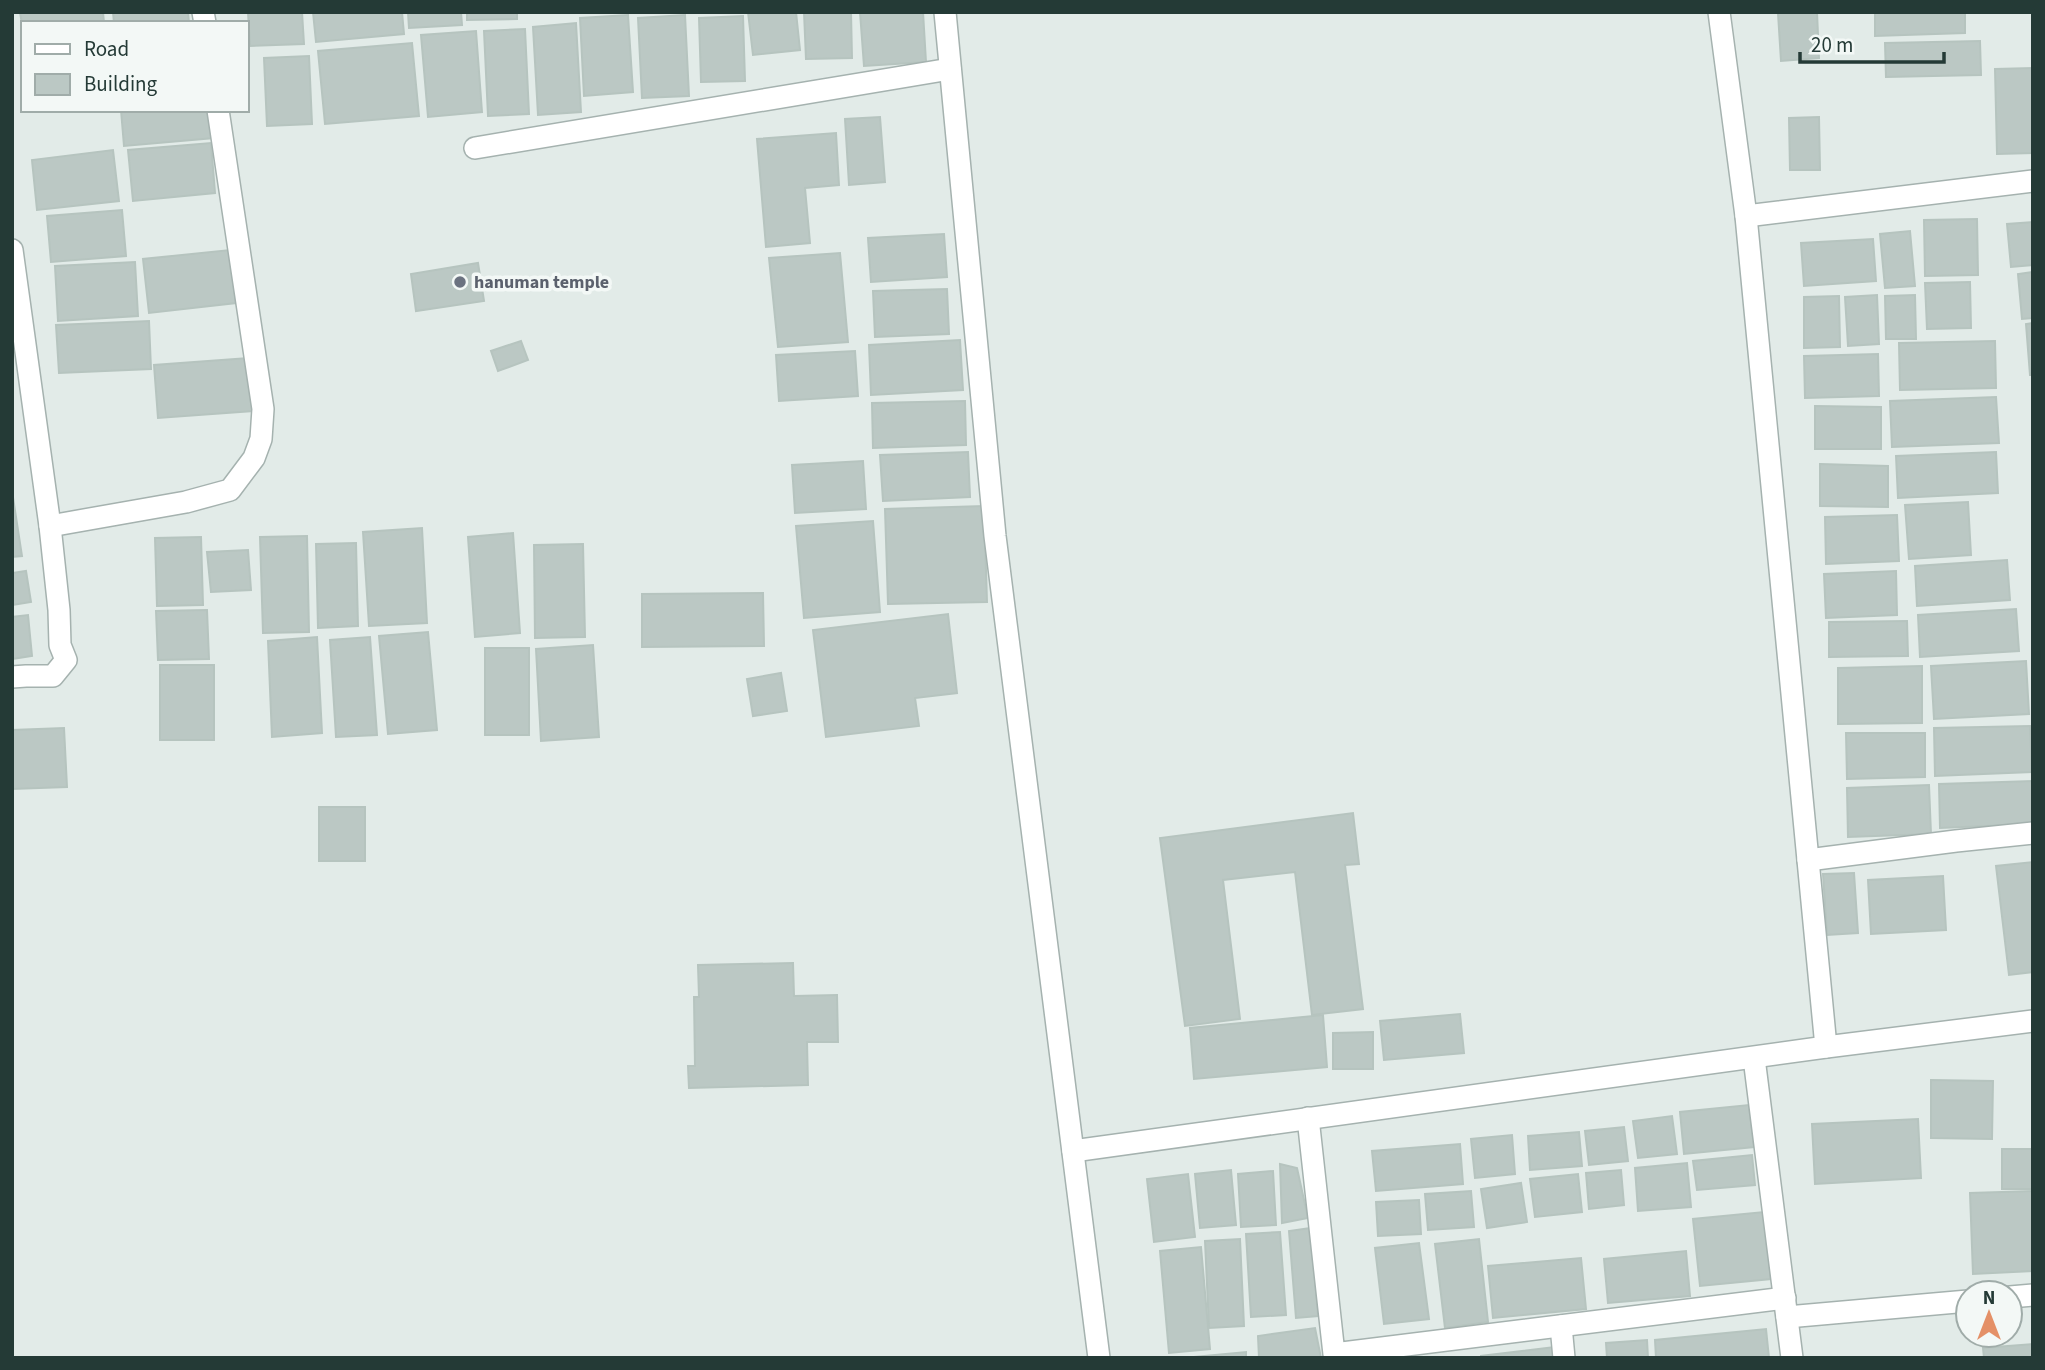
<svg xmlns="http://www.w3.org/2000/svg" width="2045" height="1370" font-family="'Source Sans 3',sans-serif">
<style>
.building{fill:#bbc8c4;stroke:#b6c4bf;stroke-width:2}
.lines{fill:none;stroke-linecap:round;stroke-linejoin:round}
.minor-casing{stroke:#a5b2af;stroke-width:24}
.minor{stroke:#fff;stroke-width:21}
.worship-dot{fill:#6b7280;stroke:#f3f8f6;stroke-width:2.5}
.labels{text-anchor:middle;stroke-width:7;stroke-linejoin:round;paint-order:stroke}
.worship-label{font-size:18px;font-weight:bold;fill:#5b616d;stroke:#f3f8f6;text-anchor:start}
</style>
<rect width="100%" height="100%" fill="#e2ebe8"/>
<g class="building">
<polygon points="20,12 103,12 104,23 23,23 23,31"/>
<polygon points="113,12 188,12 189,23 114,23"/>
<polygon points="248,12 302,12 304,44 250,46"/>
<polygon points="313,12 402,12 404,34 316,42"/>
<polygon points="408,12 461,12 462,25 409,28"/>
<polygon points="467,12 517,12 517,19 467,20"/>
<polygon points="748,12 796,12 800,50 753,55"/>
<polygon points="804,12 851,12 852,58 806,59"/>
<polygon points="860,12 923,12 926,62 864,66"/>
<polygon points="1817,12 1819,58 1781,61 1778,13"/>
<polygon points="1875,12 1965,12 1965,33 1875,36"/>
<polygon points="628,15 633,92 584,96 580,18"/>
<polygon points="685,15 689,96 642,98 638,18"/>
<polygon points="743,16 745,81 701,82 699,18"/>
<polygon points="576,23 581,112 538,115 533,27"/>
<polygon points="525,29 529,114 488,116 484,31"/>
<polygon points="476,31 482,112 428,117 421,35"/>
<polygon points="1980,41 1981,75 1886,77 1885,43"/>
<polygon points="412,43 419,116 325,124 318,51"/>
<polygon points="309,56 312,124 267,126 264,58"/>
<polygon points="2033,68 2033,153 1997,154 1995,69"/>
<polygon points="121,110 211,110 214,138 124,146"/>
<polygon points="880,117 885,182 849,185 845,119"/>
<polygon points="1819,117 1820,170 1790,170 1789,118"/>
<polygon points="836,133 839,185 805,188 810,243 766,247 757,139"/>
<polygon points="211,143 215,193 133,201 128,150"/>
<polygon points="113,150 119,201 37,210 32,160"/>
<polygon points="122,210 126,256 51,262 47,216"/>
<polygon points="1977,219 1978,275 1925,276 1924,220"/>
<polygon points="2033,222 2033,265 2011,267 2007,224"/>
<polygon points="1910,231 1915,286 1885,288 1880,234"/>
<polygon points="944,234 947,277 871,282 868,238"/>
<polygon points="1873,239 1876,281 1804,286 1801,243"/>
<polygon points="230,250 236,303 149,313 143,259"/>
<polygon points="840,253 848,342 778,347 769,258"/>
<polygon points="135,262 138,316 58,321 55,266"/>
<polygon points="478,263 484,301 416,311 411,274"/>
<polygon points="2033,272 2033,318 2022,319 2018,274"/>
<polygon points="1970,282 1971,328 1927,329 1925,283"/>
<polygon points="947,289 949,334 875,337 873,291"/>
<polygon points="1877,295 1879,344 1848,346 1845,297"/>
<polygon points="1915,295 1916,339 1886,339 1885,296"/>
<polygon points="1839,296 1840,347 1804,348 1804,297"/>
<polygon points="149,321 151,369 59,373 56,325"/>
<polygon points="2033,323 2033,375 2030,375 2026,324"/>
<polygon points="960,340 963,390 871,395 869,345"/>
<polygon points="521,341 528,360 498,371 491,351"/>
<polygon points="1995,341 1996,388 1900,390 1899,343"/>
<polygon points="855,351 858,396 779,401 776,355"/>
<polygon points="1878,354 1879,396 1805,398 1804,356"/>
<polygon points="248,358 253,411 158,418 154,365"/>
<polygon points="1996,397 1999,443 1892,447 1890,401"/>
<polygon points="965,401 966,445 873,448 872,403"/>
<polygon points="1815,406 1881,407 1881,449 1815,449"/>
<polygon points="968,452 970,497 883,501 880,455"/>
<polygon points="1996,452 1998,493 1898,498 1896,456"/>
<polygon points="863,461 866,509 795,513 792,465"/>
<polygon points="1820,464 1888,466 1888,507 1820,506"/>
<polygon points="12,491 22,556 12,557"/>
<polygon points="1968,502 1971,555 1909,559 1905,505"/>
<polygon points="984,506 987,602 888,604 885,509"/>
<polygon points="1897,515 1899,561 1826,564 1825,517"/>
<polygon points="873,521 880,612 804,618 796,526"/>
<polygon points="422,528 427,623 369,626 363,532"/>
<polygon points="513,533 520,633 475,637 468,537"/>
<polygon points="307,536 309,632 263,633 260,537"/>
<polygon points="201,537 203,605 157,606 155,538"/>
<polygon points="356,543 358,626 318,628 316,544"/>
<polygon points="583,544 585,637 535,638 534,545"/>
<polygon points="248,550 251,590 211,592 207,552"/>
<polygon points="2007,560 2010,600 1917,606 1915,566"/>
<polygon points="26,571 31,602 12,605 12,573"/>
<polygon points="1896,571 1897,615 1826,618 1824,574"/>
<polygon points="763,593 764,646 642,647 642,594"/>
<polygon points="2016,609 2019,651 1920,657 1918,615"/>
<polygon points="207,610 209,659 158,660 156,611"/>
<polygon points="948,614 957,693 915,698 919,726 826,737 813,630"/>
<polygon points="28,615 32,656 12,659 12,617"/>
<polygon points="1907,621 1908,656 1829,657 1829,622"/>
<polygon points="428,632 437,730 388,734 379,636"/>
<polygon points="317,637 322,733 272,737 268,641"/>
<polygon points="370,637 377,735 336,737 330,640"/>
<polygon points="593,645 599,737 541,741 536,649"/>
<rect x="485" y="648" width="44" height="87"/>
<polygon points="2026,661 2029,714 1934,719 1931,666"/>
<rect x="160" y="665" width="54" height="75"/>
<polygon points="1922,666 1922,723 1838,724 1838,668"/>
<polygon points="781,673 787,711 753,716 747,679"/>
<polygon points="2030,726 2032,772 1935,776 1934,728"/>
<polygon points="64,728 67,787 12,789 12,730"/>
<polygon points="1846,733 1925,733 1925,777 1847,779"/>
<polygon points="2033,781 2033,824 1940,828 1939,784"/>
<polygon points="1929,785 1931,834 1848,837 1847,788"/>
<rect x="319" y="807" width="46" height="54"/>
<polygon points="1353,813 1359,864 1345,865 1363,1009 1312,1015 1295,872 1223,880 1240,1019 1185,1026 1160,838"/>
<polygon points="2033,862 2033,972 2009,975 1996,866"/>
<polygon points="1854,873 1858,933 1827,935 1823,874"/>
<polygon points="1943,876 1946,930 1871,934 1868,880"/>
<polygon points="793,963 794,996 837,995 838,1042 807,1042 808,1085 689,1088 688,1066 695,1066 694,997 699,997 698,965"/>
<polygon points="1460,1014 1464,1053 1384,1060 1380,1021"/>
<polygon points="1323,1015 1327,1067 1194,1079 1190,1028"/>
<polygon points="1373,1032 1373,1069 1333,1069 1333,1033"/>
<polygon points="1931,1080 1993,1081 1992,1139 1931,1138"/>
<polygon points="1749,1105 1754,1147 1684,1154 1680,1112"/>
<polygon points="1672,1116 1677,1154 1638,1158 1633,1121"/>
<polygon points="1918,1119 1921,1178 1815,1184 1812,1124"/>
<polygon points="1624,1127 1628,1161 1589,1165 1585,1131"/>
<polygon points="1579,1132 1582,1166 1530,1170 1528,1136"/>
<polygon points="1512,1135 1515,1174 1475,1178 1471,1139"/>
<polygon points="1460,1144 1463,1184 1376,1191 1372,1151"/>
<rect x="2002" y="1149" width="31" height="40"/>
<polygon points="1752,1155 1755,1185 1697,1190 1693,1161"/>
<polygon points="1687,1163 1691,1207 1638,1211 1635,1168"/>
<polygon points="1280,1164 1297,1168 1308,1218 1282,1223"/>
<polygon points="1231,1170 1236,1225 1200,1228 1195,1174"/>
<polygon points="1621,1170 1624,1205 1589,1209 1586,1173"/>
<polygon points="1273,1171 1276,1225 1241,1227 1238,1174"/>
<polygon points="1188,1174 1195,1237 1154,1242 1147,1179"/>
<polygon points="1578,1174 1582,1212 1535,1217 1530,1179"/>
<polygon points="1521,1183 1527,1222 1487,1228 1481,1189"/>
<polygon points="1471,1191 1474,1227 1428,1230 1425,1194"/>
<polygon points="2033,1191 2033,1271 1973,1274 1970,1193"/>
<polygon points="1419,1200 1421,1234 1378,1236 1376,1202"/>
<polygon points="1764,1212 1771,1279 1700,1286 1693,1219"/>
<polygon points="1311,1228 1318,1316 1296,1318 1289,1231"/>
<polygon points="1280,1232 1286,1315 1251,1317 1246,1234"/>
<polygon points="1240,1239 1244,1326 1209,1328 1205,1241"/>
<polygon points="1479,1239 1488,1322 1445,1328 1435,1244"/>
<polygon points="1419,1243 1429,1319 1384,1324 1375,1248"/>
<polygon points="1201,1247 1210,1349 1169,1353 1160,1251"/>
<polygon points="1686,1251 1690,1296 1608,1303 1604,1259"/>
<polygon points="1581,1258 1586,1309 1493,1318 1488,1266"/>
<polygon points="1315,1328 1321,1358 1259,1358 1258,1336"/>
<polygon points="1766,1329 1769,1358 1656,1358 1655,1340"/>
<polygon points="1647,1340 1648,1358 1607,1358 1606,1343"/>
<polygon points="2033,1344 2033,1358 1984,1358 1983,1348"/>
<polygon points="1554,1347 1555,1358 1481,1358 1481,1356"/>
<polygon points="1246,1352 1246,1358 1183,1358"/>
</g>
<g class="lines">
<g class="minor-casing">
<g id="minor">
<polyline points="203,12 205,23"/>
<polyline points="945,12 995,536 1099,1358"/>
<polyline points="1719,12 1746,216 1826,1047"/>
<polyline points="475,148 950,69"/>
<polyline points="1746,216 2033,181"/>
<polyline points="12,250 50,526 59,610 60,645 66,660 53,676 26,676 12,677"/>
<polyline points="50,526 186,502 230,490 254,458 261,439 263,409 218,110"/>
<polyline points="1808,860 1956,841 2033,833"/>
<polyline points="1754,1058 1792,1358"/>
<polyline points="1308,1118 1334,1354 1785,1298"/>
<polyline points="1073,1151 1826,1047 2033,1021"/>
<polyline points="2010,1297 2033,1295"/>
<polyline points="1787,1317 1968,1301"/>
<polyline points="1561,1326 1564,1358"/>
</g>
</g>
<use href="#minor" class="minor"/>
</g>
<circle class="worship-dot" cx="460" cy="282" r="7"/>
<g class="labels">
<g class="worship-label">
<text x="474" y="288">hanuman temple</text>
</g>
</g>
<rect width="2045" height="1370" fill="none" stroke="#243a36" stroke-width="28"/>
<rect x="21" y="21" width="228" height="91" fill="#f3f8f6" stroke="#a0aca9" stroke-width="2"/>
<rect x="35" y="44" width="35" height="10" fill="#ffffff" stroke="#a0aca9" stroke-width="2"/>
<text x="84" y="56" font-size="21" fill="#243a36">Road</text>
<rect x="35" y="74" width="35" height="21" fill="#bbc8c4" stroke="#a0aca9" stroke-width="2"/>
<text x="84" y="91" font-size="21" fill="#243a36">Building</text>
<g transform="translate(1989 1314)"><circle r="33" fill="#f3f8f6" stroke="#a0aca9" stroke-width="2"/>
<path d="M0-5L12 26L0 18L-12 26Z" fill="#e49067"/>
<text y="-10" font-size="19" font-weight="bold" text-anchor="middle" fill="#243a36">N</text>
</g>
<path d="M1800 52v10h144v-10" fill="none" stroke="#243a36" stroke-width="3.5"/>
<text x="1811" y="52" font-size="21" fill="#243a36" stroke="#f3f8f6" stroke-width="5" paint-order="stroke">20 m</text>
</svg>
